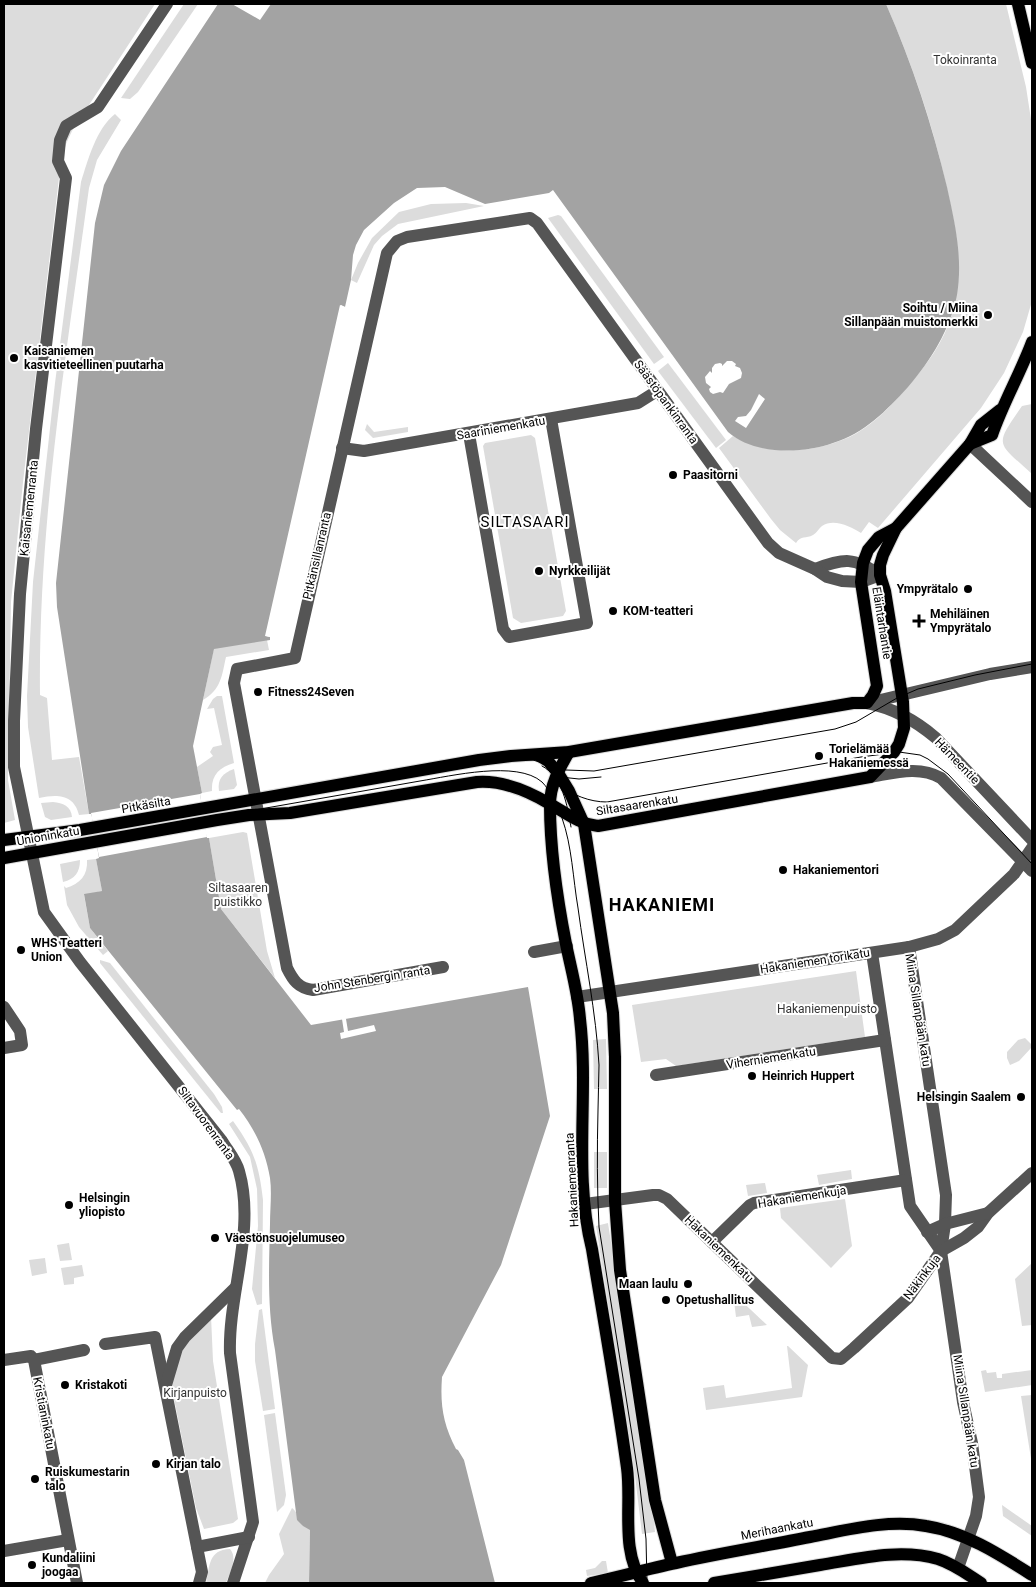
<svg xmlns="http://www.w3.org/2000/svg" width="1036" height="1587" font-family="Roboto,sans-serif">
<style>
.green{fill:#dcdcdc}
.water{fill:#a3a3a3}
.pier{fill:#fff}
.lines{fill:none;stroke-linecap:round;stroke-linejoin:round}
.major-casing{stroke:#dbdbdb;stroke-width:14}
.minor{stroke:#555;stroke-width:12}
.major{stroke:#000;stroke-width:12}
.tram{stroke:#000;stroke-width:1}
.poi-dot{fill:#000;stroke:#fff;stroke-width:2}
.labels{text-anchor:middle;stroke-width:4;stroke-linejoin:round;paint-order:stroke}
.park-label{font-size:12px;fill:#333;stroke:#fff}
.poi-label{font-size:12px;font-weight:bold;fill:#000;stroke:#fff;text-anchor:start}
.street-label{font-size:12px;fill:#000;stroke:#fff}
.quarter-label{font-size:15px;letter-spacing:1px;fill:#000;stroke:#fff}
.district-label{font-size:18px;font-weight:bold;letter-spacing:1px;fill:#000;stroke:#fff}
</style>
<rect width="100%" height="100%" fill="#fff"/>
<g class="green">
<polygon points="4,4 155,4 72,131 66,144 61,161 23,482 11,602 8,780 15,820 4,823"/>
<polygon points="184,4 198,4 138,92 130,99 121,98"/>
<path d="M886 4H1006L1026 87 1032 126V301L1023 332 1004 373 981 408 878 528 869 522 861 533C851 527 834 518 822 526 819 528 817 533 813 535 806 539 801 535 796 543L780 530 771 519 719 448 733 436C770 458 821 453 857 433 877 421 892 405 907 387 926 366 944 342 952 314 966 268 955 224 945 180 931 119 911 61 886 4Z"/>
<path d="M115 114 121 120 97 160 89 188C66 356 38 525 40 695L47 698 52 760 79 757 89 814 79 815C74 794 57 794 39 798L28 727 27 696 33 582 55 383 81 182C88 160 96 129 115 114Z"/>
<polygon points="466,203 484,206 398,224 382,236 374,245 357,283 351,280 358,263 372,238 399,212 431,204"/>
<polygon points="558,215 561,216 664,357 654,364 548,218"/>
<polygon points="668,363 726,440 716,448 658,371"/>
<path d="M1032 404V474C996 441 994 447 1022 406Z"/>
<polygon points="367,424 374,432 408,427 408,432 373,438 365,430"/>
<polygon points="531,435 535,438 566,611 563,616 521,623 513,618 483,446 485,443"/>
<path d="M267 640 269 650 226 657C222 675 221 690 203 700L214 648Z"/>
<path d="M217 696H222L234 763C219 767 211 776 212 791L202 793 197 767 213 756 210 752 213 747 222 745 214 708 207 709 213 699Z"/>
<path d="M234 769 237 785 234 789 219 791C217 779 223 773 234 769Z"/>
<path d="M53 802C63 803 71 806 72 817L51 820 45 817 41 803Z"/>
<polygon points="243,832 247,833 267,951 275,978 221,909 209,838"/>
<path d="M96 859 102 891 84 895 90 928 108 951 103 955 79 927 67 905 64 886 66 888C80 884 88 875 87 860Z"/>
<path d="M80 860C80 872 75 879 63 882L60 864Z"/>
<polygon points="100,960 110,963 214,1094 222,1107 223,1113 221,1113 212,1102 100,963"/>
<polygon points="856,971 865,1037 676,1066 666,1059 641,1062 632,1005"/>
<polygon points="1025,1038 1032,1045 1032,1047 1019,1061 1010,1065 1007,1058 1007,1052 1018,1040"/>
<polygon points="606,1039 607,1089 594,1089 593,1040"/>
<path d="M233 1121C254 1150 259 1165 263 1200L262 1304 257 1305 252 1289 258 1226 257 1189 250 1157 229 1124Z"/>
<rect x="594" y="1152" width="13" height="36"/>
<polygon points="851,1170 852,1179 819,1185 817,1175"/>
<polygon points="765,1183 767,1193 748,1196 746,1185"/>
<polygon points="845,1199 852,1246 831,1268 781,1218 780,1208"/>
<polygon points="608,1223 654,1521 655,1532 642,1534 635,1476 596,1226"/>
<polygon points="69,1243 72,1260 60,1261 57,1245"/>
<polygon points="45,1258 47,1273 32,1276 29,1260"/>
<polygon points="1032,1263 1032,1325 1022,1326 1015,1279"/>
<polygon points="82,1265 84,1276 74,1278 74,1284 64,1285 61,1268"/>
<polygon points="733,1293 767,1325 752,1327 749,1315 736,1317"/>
<polygon points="262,1309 275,1409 263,1411 255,1361 255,1344 259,1310"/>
<polygon points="211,1316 213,1361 238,1519 233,1523 204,1529 196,1508 171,1384 181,1349"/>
<polygon points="787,1346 788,1346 808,1365 802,1397 706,1410 703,1388 724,1385 726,1398 792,1388"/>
<polygon points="986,1370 987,1373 996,1372 997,1378 1002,1378 1002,1374 1032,1370 1032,1385 985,1392 981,1371"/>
<polygon points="1032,1395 1032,1465 1021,1396"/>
<polygon points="275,1413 286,1495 284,1505 277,1512 264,1415"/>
<polygon points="1002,1505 1032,1526 1032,1536 1003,1516"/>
<path d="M292 1508C302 1516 293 1521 310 1529L309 1583H265L269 1575 284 1554 279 1534Z"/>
<path d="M230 1549C238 1558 230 1573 226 1583H206C210 1566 208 1550 230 1549Z"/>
<polygon points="602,1561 606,1561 608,1573 587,1576 586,1570 595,1568"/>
</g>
<path class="water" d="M218 4H232L260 20 271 4H886C912 63 932 124 947 187 955 223 963 258 957 295 950 330 931 360 908 387 886 411 865 433 833 443 802 454 754 455 728 432L553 190 549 193 485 204 445 187 417 188 394 203 364 230 356 245 353 255 351 280 345 307 341 305 266 636 270 637V640L214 649 193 746 202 793 200 794 206 834 207 838H209L221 909 311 1025 528 987 550 1116 501 1265 442 1377C440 1405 443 1424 456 1449L458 1450 464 1460 495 1583H309L310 1530 303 1526 297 1520 275 1350C267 1307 269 1268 270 1224 270 1209 272 1193 270 1178 266 1153 255 1129 239 1109L237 1110 90 928 84 894 102 891 96 859 99 858 92 817 91 814H89L57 607 56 583 95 223 104 185 121 151Z"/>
<g class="pier">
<polygon points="340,305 345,307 344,310 342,309 268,634 270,635 270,637 265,636"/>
<polygon points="727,361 732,361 736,364 735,366 740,368 742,373 741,378 729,384 723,393 720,392 713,394 710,392 709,389 711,387 706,383 705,377 710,371 712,373 712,368 715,364 720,363 722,364 722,366"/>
<polygon points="759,394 765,399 746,428 735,421 738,417 746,416 751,410"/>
<polygon points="200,794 207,837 99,857 91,813"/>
<polygon points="342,1019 346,1019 348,1031 374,1025 376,1031 341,1039 340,1033 344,1032"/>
</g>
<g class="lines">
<g class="major-casing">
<g id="major">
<polyline points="1018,4 1032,63"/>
<path d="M970 444 992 435C1003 403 1020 374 1032 342"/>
<path d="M569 752C559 769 550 785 550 805 550 852 557 898 566 944 571 969 578 993 580 1019 589 1095 573 1174 592 1249 604 1322 617 1395 627 1468 632 1505 620 1551 643 1583"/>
<polyline points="538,755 548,761 558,773 569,791 584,824 613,1013 615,1057 615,1201 620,1270 655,1500 672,1563"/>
<polyline points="4,840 80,830 479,760 511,756 569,752 853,703 867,703 873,695 877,686 861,582 863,563 868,550 879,537 896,528 970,444 981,425 1000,410"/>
<path d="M4 858 217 820 249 815 290 813 477 782C503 780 528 791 550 804 566 813 579 824 598 826L870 777 894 752 899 744 904 728 903 702 885 591 880 575V565L883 555 896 528"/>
<path d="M591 1583C619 1577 647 1569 676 1563 720 1553 765 1546 810 1537 847 1530 888 1519 926 1526 965 1532 999 1554 1032 1575"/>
<path d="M714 1583C749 1577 784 1571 820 1565 858 1559 899 1548 938 1559 954 1564 967 1574 981 1583"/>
</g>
</g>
<g class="minor">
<path d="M167 4 98 107 66 126 60 140 58 161 66 178 36 429 20 594 14 721V767L44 912 80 962 222 1141C228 1151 236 1160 239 1171 256 1230 228 1294 230 1353L253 1522 233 1583"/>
<polyline points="469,434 503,629 509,637 587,623 551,419"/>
<polyline points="970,444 1032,502"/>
<polyline points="342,448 364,451 638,403 657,391"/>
<path d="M815 569C844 558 854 557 880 575"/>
<polyline points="872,702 990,674 1032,667"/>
<path d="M867 703C893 708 915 720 936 738L1032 840"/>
<path d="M870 777C894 773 919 765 941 778L1032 871"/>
<polyline points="909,947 946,1195 945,1224 941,1251 963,1402 972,1443 979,1497 976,1516 958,1568"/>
<polyline points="534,952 567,946"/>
<polyline points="872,953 910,1206 941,1251"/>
<path d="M443 967 313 990C298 988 293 980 287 968L234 683 237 669 295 658 387 253 397 241 407 237 530 218 537 223 768 543 779 553 815 569 827 577 842 581 861 582 880 575"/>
<polyline points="577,997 909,947 938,939 955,930 1014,874 1032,848"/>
<polyline points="4,1007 20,1031 22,1045 4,1048"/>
<polyline points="656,1075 885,1040"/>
<polyline points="585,1204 653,1195 659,1195 667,1199 832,1358 841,1359 854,1348 908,1298 941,1251 964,1238 978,1227 988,1213 1032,1173"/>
<polyline points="927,1232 945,1224 988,1213"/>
<polyline points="712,1242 750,1205 754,1203 906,1180"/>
<polyline points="105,1344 155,1337 202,1572 199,1583"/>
<polyline points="4,1360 31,1356 34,1360 84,1350"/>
<polyline points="34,1360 77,1583"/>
<polyline points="166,1385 177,1348 185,1337 236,1287"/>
<polyline points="197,1547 249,1537"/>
<polyline points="4,1551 68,1540"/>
</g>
<use href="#major" class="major"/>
<g class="tram">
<path d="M542 766C563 777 567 805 571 827"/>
<polyline points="551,776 579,779 601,777"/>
<path d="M559 786C574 795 589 802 607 802L861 757 899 752 920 755 928 759 948 774 1032 864"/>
<polyline points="309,794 325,789 475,762 496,759 533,760 566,770 594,771 835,729 856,722 897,698 918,689 975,675 1032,664"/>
<path d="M4 854 420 781C451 776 517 760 542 782 551 791 558 807 562 818 572 846 573 879 578 908 585 960 596 1012 599 1065 599 1080 598 1095 598 1110 597 1149 597 1188 599 1227L639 1479 646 1539 647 1583"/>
</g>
</g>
<g class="poi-dot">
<circle cx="988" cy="315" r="5"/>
<circle cx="14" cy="358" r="5"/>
<circle cx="673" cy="475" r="5"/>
<circle cx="539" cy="571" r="5"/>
<circle cx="968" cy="589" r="5"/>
<circle cx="613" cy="611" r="5"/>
<path d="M916.5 613.5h5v5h5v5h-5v5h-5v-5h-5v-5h5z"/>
<circle cx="258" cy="692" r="5"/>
<circle cx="819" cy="756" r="5"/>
<circle cx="783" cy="870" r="5"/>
<circle cx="21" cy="950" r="5"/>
<circle cx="752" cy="1076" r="5"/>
<circle cx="1021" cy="1097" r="5"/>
<circle cx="69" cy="1205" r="5"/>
<circle cx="215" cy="1238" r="5"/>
<circle cx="688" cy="1284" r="5"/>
<circle cx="666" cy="1300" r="5"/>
<circle cx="65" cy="1385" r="5"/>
<circle cx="156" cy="1464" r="5"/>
<circle cx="35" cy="1479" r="5"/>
<circle cx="32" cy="1565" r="5"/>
</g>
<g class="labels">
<g class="park-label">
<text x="965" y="64">Tokoinranta</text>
<text x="238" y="892">Siltasaaren<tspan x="238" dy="14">puistikko</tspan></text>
<text x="827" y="1013">Hakaniemenpuisto</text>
<text x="195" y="1397">Kirjanpuisto</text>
</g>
<g class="poi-label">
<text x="978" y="312" text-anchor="end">Soihtu / Miina<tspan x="978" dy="14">Sillanpään muistomerkki</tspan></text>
<text x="24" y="355">Kaisaniemen<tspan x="24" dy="14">kasvitieteellinen puutarha</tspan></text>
<text x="683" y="479">Paasitorni</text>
<text x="549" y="575">Nyrkkeilijät</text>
<text x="958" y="593" text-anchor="end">Ympyrätalo</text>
<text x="623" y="615">KOM-teatteri</text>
<text x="930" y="618">Mehiläinen<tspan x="930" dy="14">Ympyrätalo</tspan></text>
<text x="268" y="696">Fitness24Seven</text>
<text x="829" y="753">Torielämää<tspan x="829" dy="14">Hakaniemessä</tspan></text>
<text x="793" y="874">Hakaniementori</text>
<text x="31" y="947">WHS Teatteri<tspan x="31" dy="14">Union</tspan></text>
<text x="762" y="1080">Heinrich Huppert</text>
<text x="1011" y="1101" text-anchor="end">Helsingin Saalem</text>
<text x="79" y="1202">Helsingin<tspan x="79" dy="14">yliopisto</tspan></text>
<text x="225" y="1242">Väestönsuojelumuseo</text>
<text x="678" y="1288" text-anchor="end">Maan laulu</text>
<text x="676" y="1304">Opetushallitus</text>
<text x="75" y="1389">Kristakoti</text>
<text x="166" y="1468">Kirjan talo</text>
<text x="45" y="1476">Ruiskumestarin<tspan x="45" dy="14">talo</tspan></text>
<text x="42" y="1562">Kundaliini<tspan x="42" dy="14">joogaa</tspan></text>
</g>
<g class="street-label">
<text transform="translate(666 402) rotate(54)" y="4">Säästöpankinranta</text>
<text transform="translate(501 428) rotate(-10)" y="4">Saariniemenkatu</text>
<text transform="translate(29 508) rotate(-84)" y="4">Kaisaniemenranta</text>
<text transform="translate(317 556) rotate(-77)" y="4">Pitkänsillanranta</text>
<text transform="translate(882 623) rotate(81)" y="4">Eläintarhantie</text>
<text transform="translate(957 761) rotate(46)" y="4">Hämeentie</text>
<text transform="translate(146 805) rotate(-10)" y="4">Pitkäsilta</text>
<text transform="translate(637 805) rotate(-9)" y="4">Siltasaarenkatu</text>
<text transform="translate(48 836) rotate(-10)" y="4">Unioninkatu</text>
<text transform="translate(815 961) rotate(-9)" y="4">Hakaniemen torikatu</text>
<text transform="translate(372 979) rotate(-9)" y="4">John Stenbergin ranta</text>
<text transform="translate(918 1010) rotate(81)" y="4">Miina Sillanpään katu</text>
<text transform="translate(771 1058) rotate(-9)" y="4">Viherniemenkatu</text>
<text transform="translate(206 1123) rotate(54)" y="4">Siltavuorenranta</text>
<text transform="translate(572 1180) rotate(-93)" y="4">Hakaniemenranta</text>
<text transform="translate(802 1197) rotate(-9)" y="4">Hakaniemenkuja</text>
<text transform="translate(719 1249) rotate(44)" y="4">Hakaniemenkatu</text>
<text transform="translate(922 1277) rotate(-53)" y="4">Näkinkuja</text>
<text transform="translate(966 1411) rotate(81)" y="4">Miina Sillanpään katu</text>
<text transform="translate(44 1413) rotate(79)" y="4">Kristianinkatu</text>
<text transform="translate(777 1529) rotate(-11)" y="4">Merihaankatu</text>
</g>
<g class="quarter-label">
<text x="525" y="527">SILTASAARI</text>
</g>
<g class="district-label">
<text x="662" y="911">HAKANIEMI</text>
</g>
</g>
<rect width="1036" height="1587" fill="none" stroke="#000000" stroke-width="10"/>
</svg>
